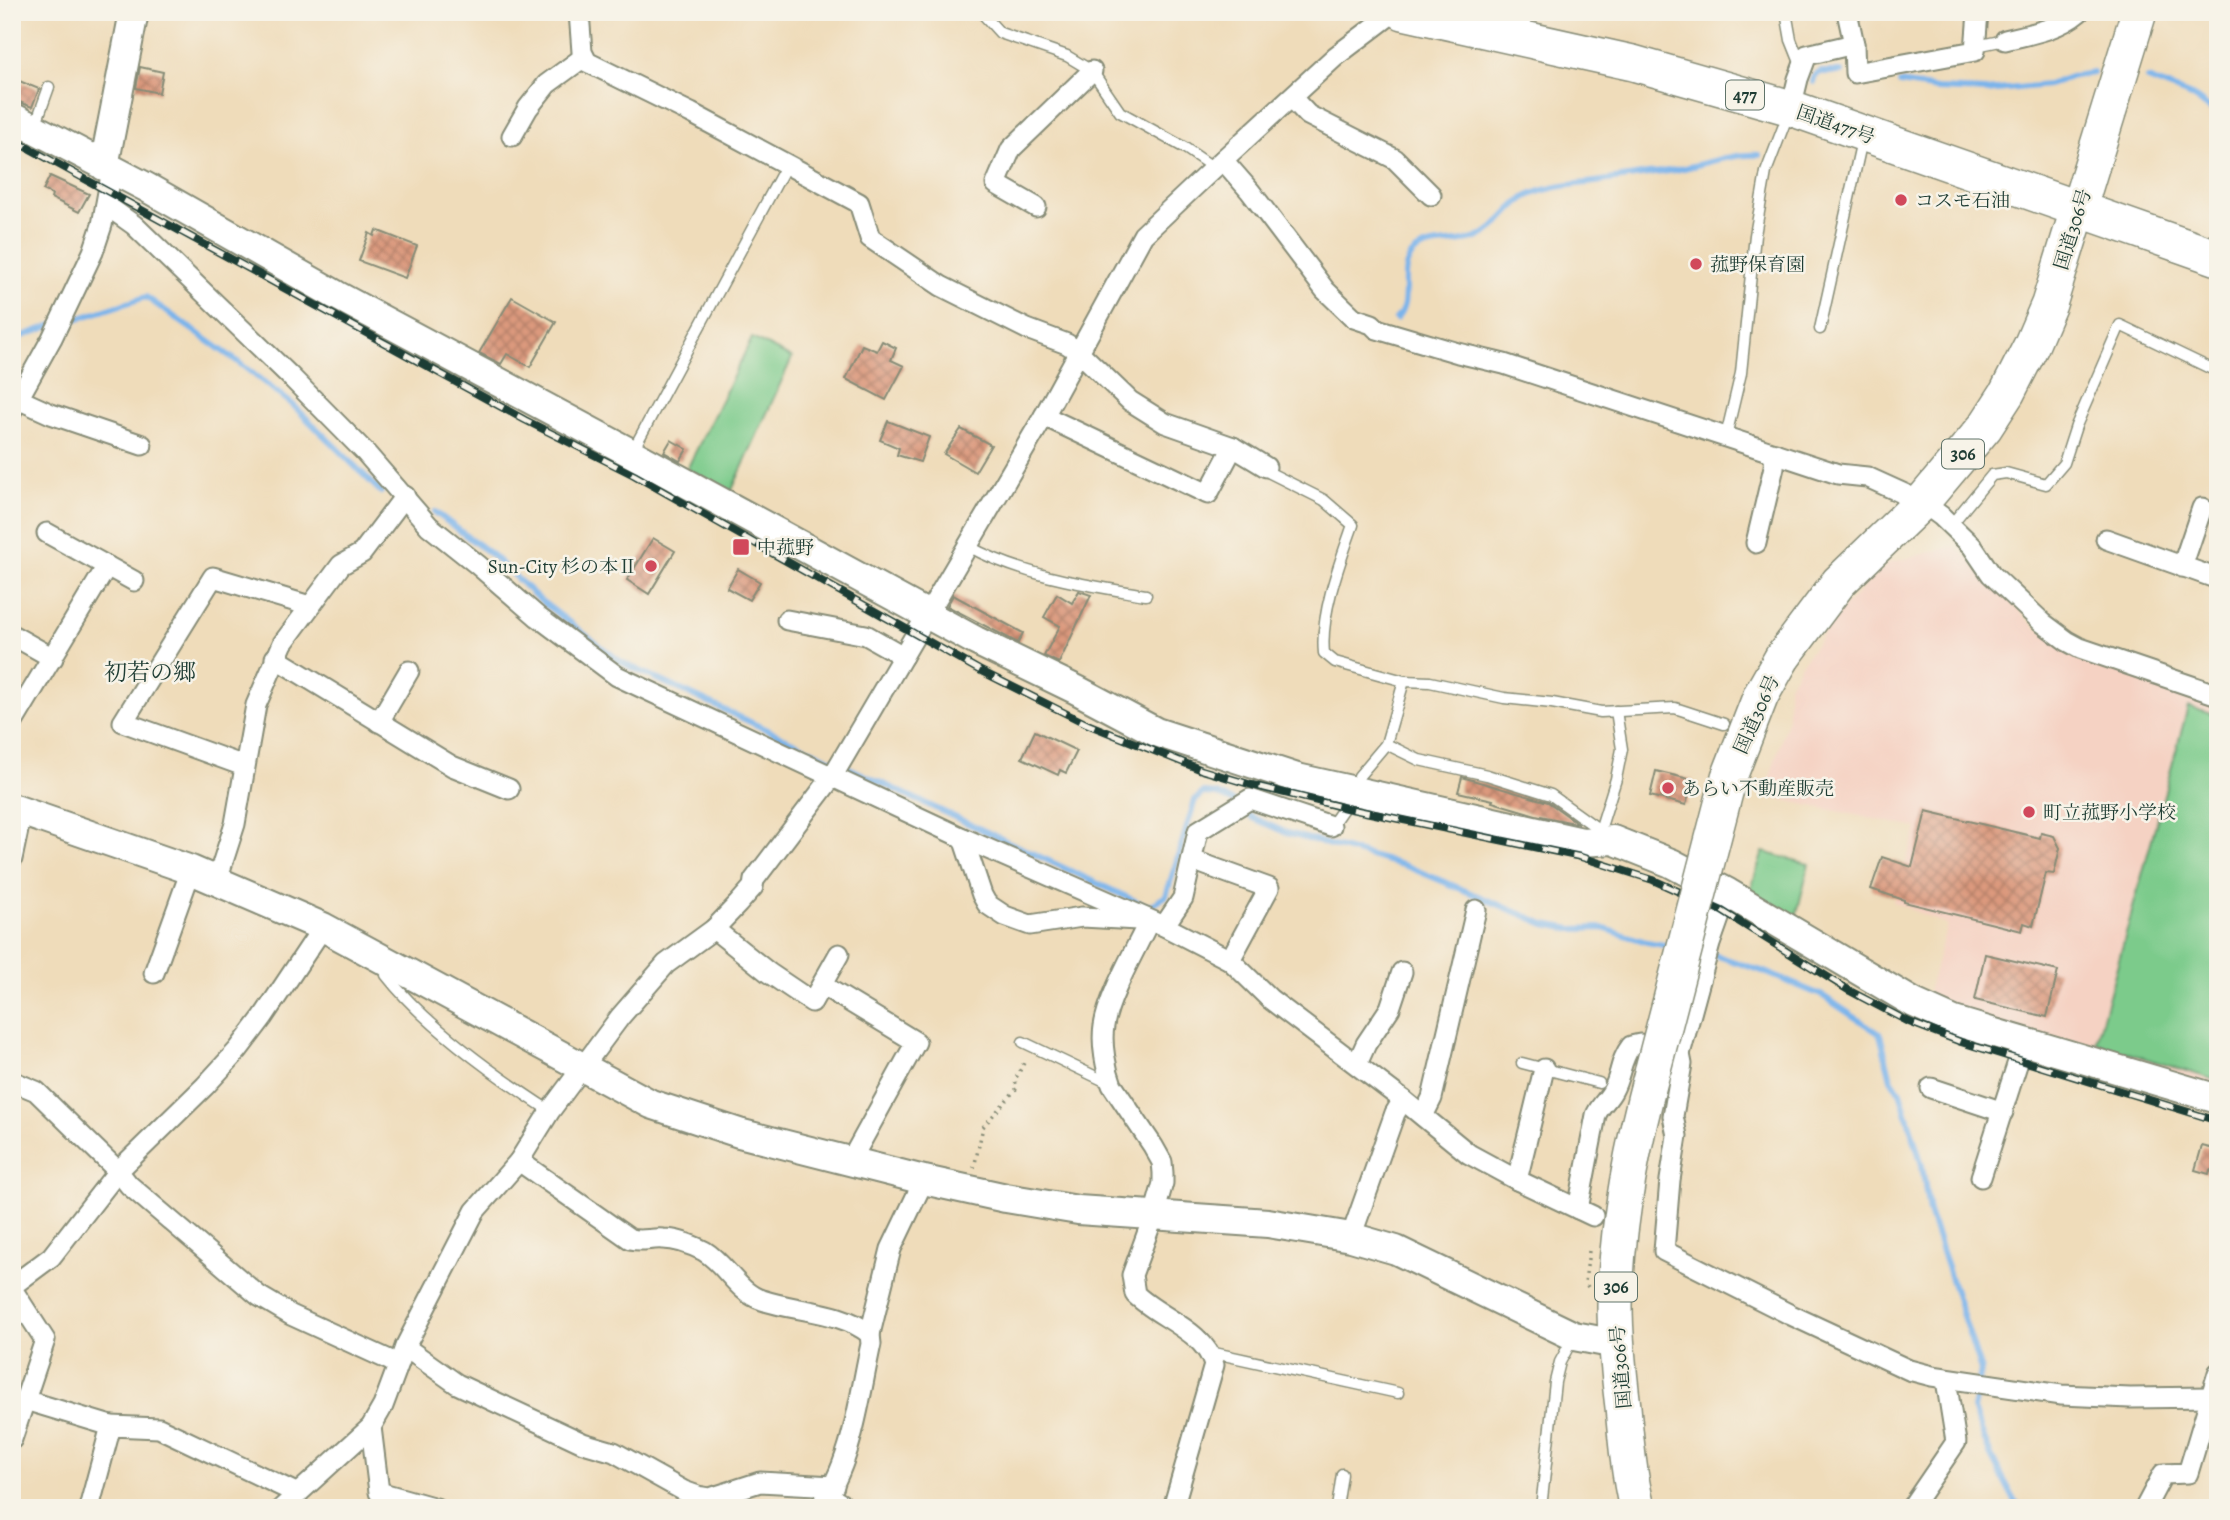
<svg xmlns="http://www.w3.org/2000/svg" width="2230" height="1520" font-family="Alegreya,'Noto Serif JP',serif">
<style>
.built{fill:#f5d2c3}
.green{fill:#7bcb8b;stroke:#4d8460;stroke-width:2}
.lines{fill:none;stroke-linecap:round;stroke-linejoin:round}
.stream{stroke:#7ab4eb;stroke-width:6}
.building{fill:url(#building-cross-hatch)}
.lane-casing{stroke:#878c77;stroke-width:13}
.street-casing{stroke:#878c77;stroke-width:23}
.secondary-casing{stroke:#878c77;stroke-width:32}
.highway-casing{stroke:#878c77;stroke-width:38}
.path{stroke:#878c77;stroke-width:3.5;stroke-dasharray:2 5;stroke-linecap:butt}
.lane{stroke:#fff;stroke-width:10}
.street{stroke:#fff;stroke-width:19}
.secondary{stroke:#fff;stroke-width:28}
.highway{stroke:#fff;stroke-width:35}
.rail-casing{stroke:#1f3d34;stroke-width:8}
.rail{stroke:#f7f3e8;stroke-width:5;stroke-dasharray:16;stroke-linecap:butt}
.highway-bridge-casing{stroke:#878c77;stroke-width:38;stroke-linecap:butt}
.highway-bridge{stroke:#fff;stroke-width:35}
.poi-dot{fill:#d1495b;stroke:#f7f3e8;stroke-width:2.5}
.labels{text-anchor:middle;stroke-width:5;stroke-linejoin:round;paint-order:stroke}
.shield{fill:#f7f3e8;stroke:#60746a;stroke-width:2}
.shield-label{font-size:18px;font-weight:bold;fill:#1f3d34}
.street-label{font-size:19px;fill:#1f3d34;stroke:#f7f3e8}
.poi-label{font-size:19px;fill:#1f3d34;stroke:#f7f3e8;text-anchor:start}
.quarter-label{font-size:23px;fill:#1f3d34;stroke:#f7f3e8}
</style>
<defs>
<pattern id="building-cross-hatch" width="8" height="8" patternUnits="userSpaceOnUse" patternTransform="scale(1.75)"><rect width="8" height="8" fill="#db997d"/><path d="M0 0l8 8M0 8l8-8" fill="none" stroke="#b17e67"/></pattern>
</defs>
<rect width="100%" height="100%" fill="#f7f3e8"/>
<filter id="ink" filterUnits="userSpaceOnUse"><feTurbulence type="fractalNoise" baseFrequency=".0143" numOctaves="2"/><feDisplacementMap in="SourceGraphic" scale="14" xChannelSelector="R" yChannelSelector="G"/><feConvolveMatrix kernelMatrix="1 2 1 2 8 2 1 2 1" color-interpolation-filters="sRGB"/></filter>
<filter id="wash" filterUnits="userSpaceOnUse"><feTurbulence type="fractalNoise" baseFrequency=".00686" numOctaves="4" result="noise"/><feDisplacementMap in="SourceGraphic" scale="28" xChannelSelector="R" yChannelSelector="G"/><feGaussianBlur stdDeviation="1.57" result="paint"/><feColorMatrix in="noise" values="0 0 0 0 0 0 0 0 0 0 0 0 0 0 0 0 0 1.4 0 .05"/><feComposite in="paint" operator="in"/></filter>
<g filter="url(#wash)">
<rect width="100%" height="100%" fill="#efdcba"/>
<polygon class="built" points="1955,546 2037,629 2218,704 2218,1088 2012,1029 1927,996 1947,925 1893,902 1917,828 1764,796 1788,718 1788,687 1801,664 1840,611 1888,563"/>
<g class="green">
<polygon points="752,338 792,358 731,492 687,469"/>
<polygon points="2188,707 2218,716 2218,1081 2096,1043"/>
<polygon points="1763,852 1809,864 1796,917 1750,891"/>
</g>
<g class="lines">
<g class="stream">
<polyline points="2148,79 2194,97 2218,115"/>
<polyline points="1813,82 1815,75 1821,72 1841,72"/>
<polyline points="1900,83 1937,89 1986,91 2048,85 2073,76 2093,73"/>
<path d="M1396 319C1414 302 1396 272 1413 254 1427 239 1460 246 1479 237 1500 228 1510 205 1528 196 1549 186 1572 185 1595 182 1622 178 1649 174 1675 170 1701 165 1733 153 1759 155"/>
<polyline points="64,323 146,297 234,359 292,404 381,492"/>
<polyline points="12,340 53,325"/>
<polyline points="435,512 493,556 541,601 621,662 1148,907 1166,896 1195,800 1203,793 1216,794 1234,802 1251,817 1287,833 1406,866 1545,924 1572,929 1602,928 1647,942 1675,947"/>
<polyline points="1709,953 1762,971 1823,996 1880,1034 1891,1079 1900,1092 1922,1165 1929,1212 1981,1371 1973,1409 1990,1454 2019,1508"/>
</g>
</g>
<g id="blocks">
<g class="building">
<polygon points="140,67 163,72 159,93 136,88"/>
<polygon points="12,78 39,89 32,107 12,99"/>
<polygon points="50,176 89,194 79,212 51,198 52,194 43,190"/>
<polygon points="376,230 417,246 405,278 359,261 369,233 374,236"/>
<polygon points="512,297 556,322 530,367 507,354 501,364 479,353"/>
<polygon points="882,341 896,348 891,360 904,366 886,400 846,379 862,345 877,351"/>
<polygon points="888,421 929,437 920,462 897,455 899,448 880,440"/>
<polygon points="961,429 991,445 975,472 944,454"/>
<polygon points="671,440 687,449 680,461 664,452"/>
<polygon points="653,538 675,551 649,594 627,580"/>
<polygon points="738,569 760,582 749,600 727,588"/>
<polygon points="1079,591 1091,595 1059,663 1044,656 1060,626 1044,617 1057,594 1072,603"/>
<polygon points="953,595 1023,633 1018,643 947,606"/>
<polygon points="1035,731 1077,751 1066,773 1060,770 1058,775 1022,758"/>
<polygon points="1656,771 1693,780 1686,805 1650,796"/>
<polygon points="1462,777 1548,802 1579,824 1536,815 1492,802 1493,800 1458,792"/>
<polygon points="1926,811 2040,838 2041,833 2054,836 2060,848 2054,874 2046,873 2033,926 2024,923 2022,931 1904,902 1904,900 1871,889 1882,857 1912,867"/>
<polygon points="1985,954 2058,971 2047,1017 1975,1000"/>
<polygon points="2202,1146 2218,1150 2218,1173 2210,1170 2209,1174 2195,1170"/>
</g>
</g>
</g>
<g filter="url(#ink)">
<use href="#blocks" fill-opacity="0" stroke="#878c77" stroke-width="2"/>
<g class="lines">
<g class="lane-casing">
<g id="lane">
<polyline points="981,12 1000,33 1067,56 1092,71 1120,112 1185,148 1214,168"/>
<polyline points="1786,12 1791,40 1801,65"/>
<polyline points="1976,46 2005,40"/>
<polyline points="35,126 49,87"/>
<polyline points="1820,329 1862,140"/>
<polyline points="1726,436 1741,373 1755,235 1766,172 1789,112"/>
<polyline points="632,452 787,164"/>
<path d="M1266 467 1270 473 1324 500 1353 525C1340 562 1320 614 1324 653L1335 662 1404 681"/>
<polyline points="1951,525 1992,475 2006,473 2046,484 2064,463 2076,426 2120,325 2218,372"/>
<path d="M968 546C1022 576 1086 585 1146 595"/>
<polyline points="1386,744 1419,760 1487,775 1551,795 1604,833"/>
<polyline points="1331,826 1356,790 1359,776 1386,744 1404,681 1430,682 1504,698 1552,703 1601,712 1675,708 1724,724"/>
<polyline points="1600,830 1616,779 1622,749 1616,711"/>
<path d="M386 975C425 1025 496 1076 550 1111"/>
<polyline points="1023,1042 1111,1084"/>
<polyline points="1522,1063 1599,1083"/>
<polyline points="1210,1352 1398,1393"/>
<polyline points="1337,1508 1342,1474"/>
<polyline points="1541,1508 1555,1382 1560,1362 1573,1338"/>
</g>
</g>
<g class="street-casing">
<g id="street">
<polyline points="579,12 582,52 587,62 691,113 859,203 870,238 941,286 1027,329 1067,344 1079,352 1130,401 1165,423 1233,447 1266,467"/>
<polyline points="1847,12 1854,44 1855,73 1975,51 1978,12"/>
<path d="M2005 40C2031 34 2059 29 2079 12"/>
<polyline points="1292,98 1308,115 1395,159 1431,195"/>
<polyline points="1791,108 1798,79 1807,55 1854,44"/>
<polyline points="512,136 528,108 547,84 584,57"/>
<polyline points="1223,160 1250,191 1325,290 1354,318 1372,324 1377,329 1458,353 1504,364 1838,474 1867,477 1922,502 1941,516 1972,546 1991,574 2043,623 2067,641 2080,648 2218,695"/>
<polyline points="106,205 134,225 289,375 365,452 429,526 478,565 538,617 617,676 963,838 1164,926 1230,960 1270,999 1403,1100 1469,1154 1517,1180 1593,1216"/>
<polyline points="1036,207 996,184 1011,149 1092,71"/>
<polyline points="18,399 51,414 142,445"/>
<polyline points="12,410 52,338 93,252 102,225 112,170"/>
<polyline points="1044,416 1208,494 1233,447"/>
<polyline points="47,533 134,581"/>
<polyline points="2106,539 2218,579"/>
<polyline points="1756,543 1774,467 1775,453"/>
<polyline points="2182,567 2202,508"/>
<polyline points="787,620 866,635 903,656"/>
<polyline points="12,635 53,658"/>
<polyline points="275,658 452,766 509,789"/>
<polyline points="379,722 409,671"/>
<polyline points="12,724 107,566"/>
<polyline points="244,766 123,722 213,577 310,606"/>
<polyline points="963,838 982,895 987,904 1005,916 1030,925 1082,917 1138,920"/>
<polyline points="12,859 22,811"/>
<polyline points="1192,860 1269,888 1230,960"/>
<polyline points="217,880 235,824 256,705 283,643 341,565 362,553 405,496"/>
<path d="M1149 921C1136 949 1108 997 1104 1026 1101 1044 1106 1069 1112 1085L1153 1146 1162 1162 1163 1173V1183L1154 1215 1132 1275 1135 1294C1159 1318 1204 1330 1214 1365L1173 1508"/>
<polyline points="1164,926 1183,898 1198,831 1250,799 1331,826"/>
<polyline points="714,929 769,973 812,1002 839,954"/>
<polyline points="154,973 191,870"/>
<polyline points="822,985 916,1042 850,1162"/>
<polyline points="1680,1054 1710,944 1728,893"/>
<polyline points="1357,1064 1366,1044 1390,1008 1402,972"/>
<polyline points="12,1081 36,1091 118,1171 129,1185 259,1296 291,1315 398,1364"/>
<polyline points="1931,1088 2003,1112"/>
<polyline points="1423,1116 1432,1098 1476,910"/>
<path d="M519 1161 630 1239C642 1242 651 1238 663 1239 676 1239 692 1245 704 1251 726 1264 738 1293 762 1300 797 1312 840 1310 870 1334L871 1344C859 1398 853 1463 819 1508"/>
<polyline points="1981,1177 2024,1043"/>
<polyline points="1517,1180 1544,1069"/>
<path d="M1578 1209 1596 1115C1600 1105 1608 1100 1613 1090 1621 1076 1620 1060 1631 1046L1640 1044 1680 1054 1682 1064 1673 1116 1677 1136 1670 1180 1664 1251 1791 1315 1909 1370 1932 1376 2061 1395 2130 1398 2211 1397"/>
<polyline points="1351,1237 1395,1113 1403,1100"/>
<polyline points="12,1286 51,1257 118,1171 205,1086 238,1050 263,1017 323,927"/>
<polyline points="12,1289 45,1340 12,1439"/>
<polyline points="870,1334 891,1249 924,1180"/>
<polyline points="405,1347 457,1384 583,1443 614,1452 684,1491 698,1496 710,1498 760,1482 834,1486"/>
<polyline points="25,1400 111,1426"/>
<polyline points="371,1427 379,1492 436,1508"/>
<polyline points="828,1496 848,1508"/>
<polyline points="89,1508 111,1426 159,1428 298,1494"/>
<polyline points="282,1508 371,1427 383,1406 405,1347 475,1211 519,1161 550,1111 620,1017 666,964 714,929 738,904 753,887 754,880 832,777 1044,416 1143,235 1214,168 1336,56 1394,12"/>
<polyline points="1911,1508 1956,1442 1946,1380"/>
<polyline points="2145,1508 2163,1474 2188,1473 2218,1373"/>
</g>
</g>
<g class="secondary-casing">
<g id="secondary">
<polyline points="12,117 146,187 336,295 631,453 976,641 1077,690 1156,732 1297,778 1582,842 1613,840 1671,863 1728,893 1914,1003 1954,1021 2218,1099"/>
<polyline points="104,166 134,12"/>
<polyline points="12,808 191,870 323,927 651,1104 739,1133 924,1180 1006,1198 1078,1210 1268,1223 1351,1237 1396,1250 1574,1336 1616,1344"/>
</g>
</g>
<g class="highway-casing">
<g id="highway">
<polyline points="1403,12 1633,63 1791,108 2218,258"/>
<polyline points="1782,658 1839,582 1922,502 1985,427 2007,393 2031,346 2049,304 2139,12"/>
<path d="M1637 1508C1629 1475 1626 1441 1623 1407 1619 1374 1615 1340 1615 1306 1616 1226 1632 1146 1653 1069"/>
</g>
</g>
<g class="path">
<polyline points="974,1168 983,1127 1017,1088 1015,1080 1026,1059"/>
<polyline points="1588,1287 1585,1282 1589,1251"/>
</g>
<use href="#lane" class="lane"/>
<use href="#street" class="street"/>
<use href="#secondary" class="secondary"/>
<use href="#highway" class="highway"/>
<g class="rail-casing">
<polyline id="rail" points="12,139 525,420 634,475 979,670 1087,724 1202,770 1252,785 1346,808 1581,857 1653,880 1722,911 1850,991 1909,1022 1961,1042 2218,1121"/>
</g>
<use href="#rail" class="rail"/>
<g class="highway-bridge-casing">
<polyline id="highway-bridge" points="1653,1069 1729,777 1761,695 1782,658"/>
</g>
<use href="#highway-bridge" class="highway-bridge"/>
</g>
</g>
<g class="poi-dot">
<circle cx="1901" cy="200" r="7"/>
<circle cx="1696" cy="264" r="7"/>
<rect x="732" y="538" width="18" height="18" rx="3.5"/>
<circle cx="651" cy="566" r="7"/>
<circle cx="1668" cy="788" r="7"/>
<circle cx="2029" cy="812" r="7"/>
</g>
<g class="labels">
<g class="shield">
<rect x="1726" y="80.5" width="38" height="29" rx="5"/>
<rect x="1942" y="439.5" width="42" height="29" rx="5"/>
<rect x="1595" y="1272.5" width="42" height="29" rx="5"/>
</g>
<g class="shield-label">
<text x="1745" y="101">477</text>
<text x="1963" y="460">306</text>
<text x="1616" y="1293">306</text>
</g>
<g class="street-label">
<text transform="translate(1836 124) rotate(19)" y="7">国道477号</text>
<text transform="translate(2072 229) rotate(-73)" y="7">国道306号</text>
<text transform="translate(1756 714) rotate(-66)" y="7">国道306号</text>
<text transform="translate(1620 1367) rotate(-95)" y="7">国道306号</text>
</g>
<g class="poi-label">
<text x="1915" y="207">コスモ石油</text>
<text x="1710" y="271">菰野保育園</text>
<text x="757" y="554">中菰野</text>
<text x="637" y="573" text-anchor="end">Sun-City 杉の本Ⅱ</text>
<text x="1682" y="795">あらい不動産販売</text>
<text x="2043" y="819">町立菰野小学校</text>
</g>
<g class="quarter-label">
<text x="150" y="680">初若の郷</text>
</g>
</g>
<rect width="2230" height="1520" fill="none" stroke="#f7f3e8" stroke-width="42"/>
</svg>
